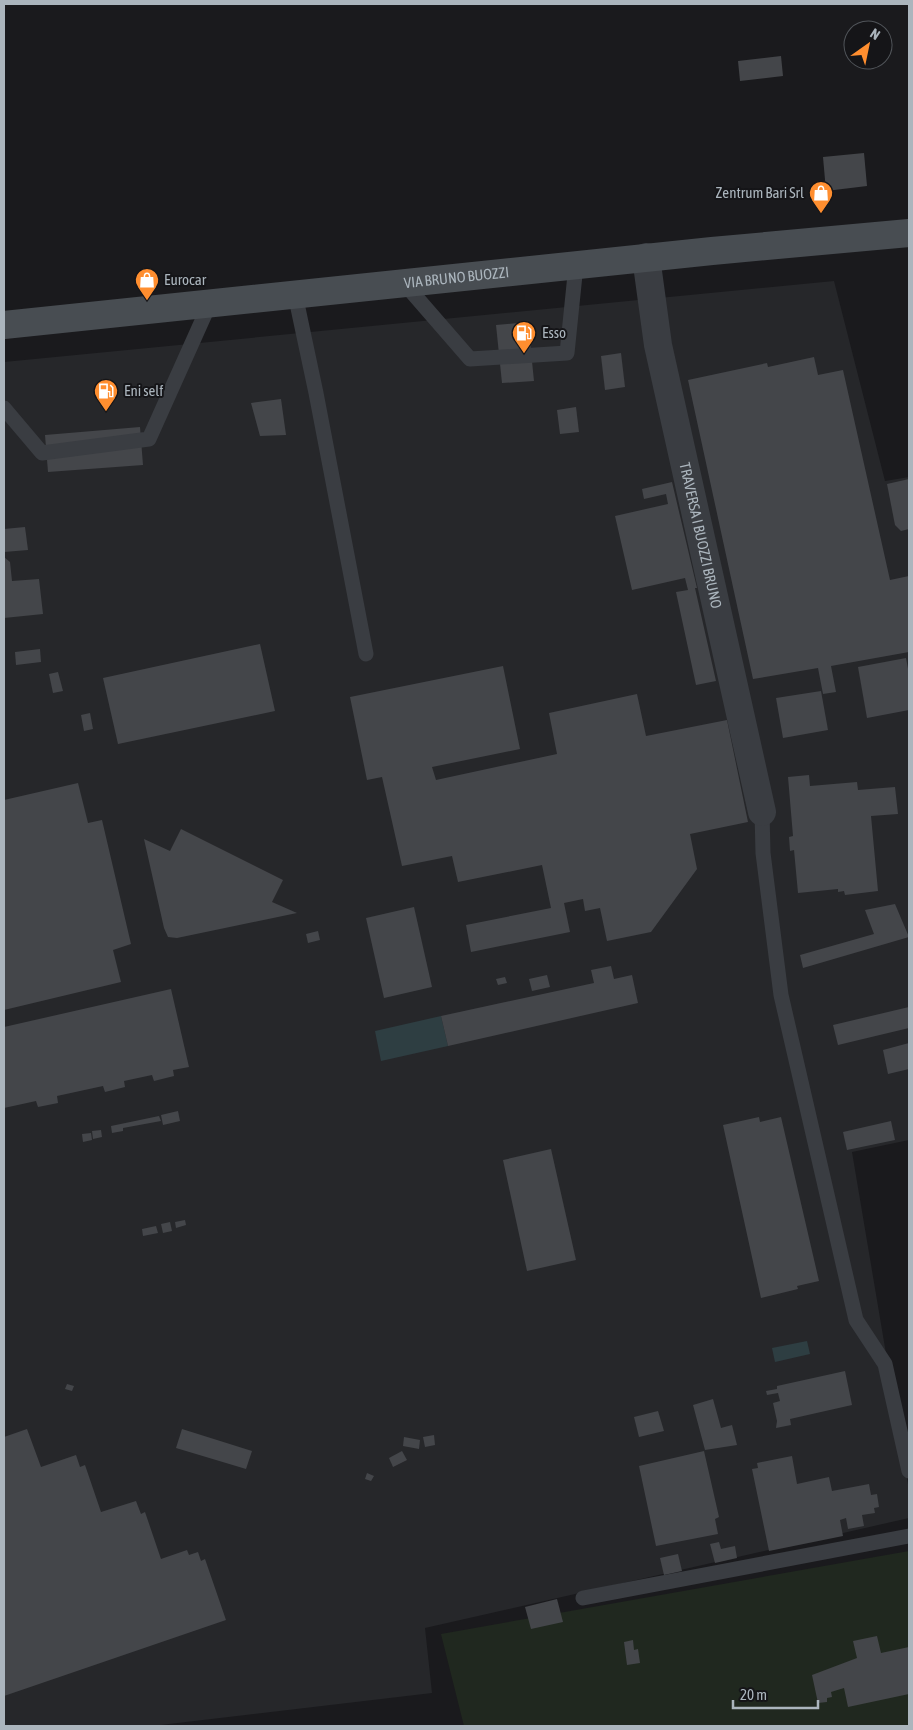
<svg xmlns="http://www.w3.org/2000/svg" width="913" height="1730" font-family="'Asap Condensed',sans-serif">
<style>
.built{fill:#26272a}
.green{fill:#20281f}
.water{fill:#2e3e42}
.building{fill:#44464a}
.lines{fill:none;stroke-linecap:round;stroke-linejoin:round}
.lane{stroke:#3a3d42;stroke-width:15}
.street{stroke:#3a3d42;stroke-width:28}
.secondary{stroke:#484d52;stroke-width:28}
.labels{text-anchor:middle;stroke-width:4;stroke-linejoin:round;paint-order:stroke}
.poi-label{font-size:15px;fill:#abb5bd;stroke:#151518;text-anchor:start}
.street-label{font-size:15px;fill:#abb5bd;stroke:#151518}
</style>
<rect width="100%" height="100%" fill="#1a1a1d"/>
<polygon class="built" points="834,281 885,481 909,477 909,1140 852,1152 909,1490 909,1518 425,1628 432,1693 152,1726 4,1726 4,362"/>
<polygon class="green" points="909,1551 909,1726 464,1726 441,1634"/>
<g class="water">
<polygon points="441,1016 448,1046 381,1061 375,1031"/>
<polygon points="807,1341 810,1354 775,1362 772,1348"/>
</g>
<g class="building">
<polygon points="781,56 783,76 740,81 738,61"/>
<polygon points="864,153 867,186 826,191 823,157"/>
<polygon points="528,322 534,381 502,383 496,325"/>
<polygon points="621,353 625,387 605,390 601,356"/>
<polygon points="814,357 818,375 843,370 890,580 909,576 909,652 831,666 836,692 823,694 818,668 753,679 688,380 767,363 768,367"/>
<polygon points="281,399 286,435 260,436 251,403"/>
<polygon points="576,407 579,432 560,434 557,410"/>
<polygon points="140,427 143,465 48,472 45,435"/>
<polygon points="909,479 909,529 901,531 895,525 887,484"/>
<polygon points="672,482 697,588 695,588 716,681 696,685 676,592 688,590 685,578 632,590 615,516 668,504 666,494 644,499 642,489"/>
<polygon points="25,527 28,550 4,552 4,529"/>
<polygon points="4,557 10,562 12,581 39,579 43,614 4,618"/>
<polygon points="260,644 275,711 118,744 103,678"/>
<polygon points="40,649 41,662 16,665 15,652"/>
<polygon points="906,658 909,674 909,710 867,718 858,667"/>
<polygon points="503,666 520,749 432,767 436,780 557,754 549,713 637,694 646,736 727,720 748,822 690,834 697,869 651,932 607,941 600,908 585,911 583,899 564,903 570,932 471,952 466,925 551,908 542,865 458,882 452,856 402,866 382,777 367,780 350,697"/>
<polygon points="58,672 63,691 53,693 49,674"/>
<polygon points="821,691 828,730 783,738 776,698"/>
<polygon points="90,713 93,729 84,731 81,715"/>
<polygon points="809,775 810,786 857,782 858,790 895,787 898,814 871,816 878,891 845,895 844,891 838,892 838,889 798,893 794,850 790,851 789,837 793,836 788,777"/>
<polygon points="78,783 88,823 102,820 131,944 113,950 121,982 4,1010 4,800"/>
<polygon points="181,829 283,880 272,902 297,913 177,938 168,937 164,928 144,839 170,851"/>
<polygon points="895,904 909,937 803,968 800,955 874,934 865,910"/>
<polygon points="414,907 432,987 384,998 366,918"/>
<polygon points="318,931 320,940 308,943 306,934"/>
<polygon points="611,966 614,979 632,975 638,1003 448,1046 441,1016 594,983 591,970"/>
<polygon points="547,975 550,987 532,991 529,979"/>
<polygon points="505,977 507,983 498,985 496,979"/>
<polygon points="171,989 189,1067 173,1070 174,1076 154,1081 152,1075 124,1081 125,1087 105,1092 103,1086 57,1096 58,1103 38,1107 36,1101 4,1108 4,1027"/>
<polygon points="909,1007 909,1028 838,1045 833,1025"/>
<polygon points="909,1043 909,1069 888,1074 883,1050"/>
<polygon points="178,1111 180,1121 163,1125 161,1115"/>
<polygon points="159,1116 161,1121 123,1128 123,1131 112,1133 111,1126"/>
<polygon points="759,1117 760,1122 781,1117 819,1281 797,1286 798,1289 761,1298 723,1125"/>
<polygon points="891,1121 895,1140 847,1150 843,1132"/>
<polygon points="101,1130 102,1137 93,1139 92,1131"/>
<polygon points="91,1133 92,1140 83,1142 82,1134"/>
<polygon points="551,1149 576,1260 527,1271 503,1160"/>
<polygon points="185,1220 186,1225 176,1228 175,1222"/>
<polygon points="170,1222 172,1231 163,1233 161,1224"/>
<polygon points="156,1226 158,1233 143,1236 142,1229"/>
<polygon points="845,1371 852,1405 790,1419 791,1425 776,1428 777,1421 773,1403 780,1401 778,1393 767,1395 766,1391 777,1389 777,1386"/>
<polygon points="67,1384 74,1386 72,1391 65,1389"/>
<polygon points="713,1399 721,1428 732,1425 737,1445 705,1450 693,1405"/>
<polygon points="658,1411 664,1431 639,1437 634,1417"/>
<polygon points="27,1429 41,1467 76,1455 80,1467 85,1465 101,1512 136,1501 141,1514 145,1512 161,1559 187,1550 189,1555 198,1552 201,1561 205,1559 226,1620 4,1696 4,1437"/>
<polygon points="182,1429 252,1451 246,1469 176,1448"/>
<polygon points="434,1435 435,1445 425,1447 423,1437"/>
<polygon points="404,1437 420,1440 419,1449 403,1446"/>
<polygon points="402,1451 407,1460 393,1467 389,1458"/>
<polygon points="704,1451 719,1517 715,1519 718,1534 656,1546 639,1466"/>
<polygon points="792,1456 797,1484 829,1477 832,1491 869,1484 871,1495 877,1494 879,1507 874,1508 875,1513 862,1515 864,1526 848,1529 846,1518 840,1520 843,1536 769,1551 752,1469 758,1468 757,1463"/>
<polygon points="367,1473 374,1476 371,1481 365,1479"/>
<polygon points="719,1542 721,1549 735,1546 737,1558 715,1563 710,1544"/>
<polygon points="678,1554 682,1571 664,1575 660,1558"/>
<polygon points="557,1599 563,1622 531,1629 525,1607"/>
<polygon points="877,1636 881,1653 909,1647 909,1694 848,1707 844,1688 831,1692 832,1697 827,1698 827,1702 818,1703 812,1675 857,1658 853,1641"/>
<polygon points="633,1640 634,1650 638,1649 640,1663 627,1665 624,1642"/>
</g>
<g class="lines">
<g class="lane">
<polyline points="404,283 470,359 567,353 576,265"/>
<polyline points="295,294 316,393 366,654"/>
<polyline points="4,408 42,453 149,439 210,303"/>
<polyline points="762,812 763,853 781,995 856,1320 885,1364 909,1471"/>
<polyline points="583,1598 909,1536"/>
</g>
<path class="street" id="s1" d="M646 257 658 345 762 812"/>
<path class="secondary" id="s2" d="M4 325 712 251 909 233"/>
</g>
<defs>
<g id="shop-pin" transform="scale(1.25)"><path d="M0 17L-7.5 6A9.5 9.5 0 1 1 7.5 6Z" fill="#ff8e2f" stroke="#151518"/><path d="M-5-2.5h2.3a2.7 3.5 0 0 1 5.4 0H5L5.5 6h-11ZM-1.5-2.5h3a1.5 2.3 0 0 0-3 0Z" fill="#fff"/></g>
<g id="fuel-pin" transform="scale(1.25)"><path d="M0 17L-7.5 6A9.5 9.5 0 1 1 7.5 6Z" fill="#ff8e2f" stroke="#151518"/><path d="M-5.5-6h7V0h2V4h1.3V-2.5L3-4.5l.8-.8L6-3V5H2.5V1h-1V6h-7ZM-4.2-4.7v3.2H.2V-4.7Z" fill="#fff"/></g>
</defs>
<g fill-rule="evenodd">
<use href="#shop-pin" x="821" y="193"/>
<use href="#shop-pin" x="147" y="280"/>
<use href="#fuel-pin" x="524" y="333"/>
<use href="#fuel-pin" x="106" y="391"/>
</g>
<g class="labels">
<g class="poi-label">
<text x="804" y="198" text-anchor="end">Zentrum Bari Srl</text>
<text x="164" y="285">Eurocar</text>
<text x="542" y="338">Esso</text>
<text x="124" y="396">Eni self</text>
</g>
<g class="street-label">
<text dy="5" stroke="none"><textPath href="#s2" startOffset="455">VIA BRUNO BUOZZI</textPath></text>
<text dy="5" stroke="none"><textPath href="#s1" startOffset="284">TRAVERSA I BUOZZI BRUNO</textPath></text>
</g>
</g>
<rect width="913" height="1730" fill="none" stroke="#abb5bd" stroke-width="10"/>
<g transform="translate(868 45) rotate(33)"><circle r="24" fill="#151518" stroke="#51555a"/>
<path d="M0-4L9 19L0 12L-9 19Z" fill="#ff8e2f"/>
<text y="-8" font-size="14" font-weight="bold" text-anchor="middle" fill="#abb5bd">N</text>
</g>
<path d="M733 1700v8h85v-8" fill="none" stroke="#abb5bd" stroke-width="2.5"/>
<text x="740" y="1700" font-size="15" fill="#abb5bd" stroke="#151518" stroke-width="4" paint-order="stroke">20 m</text>
</svg>
